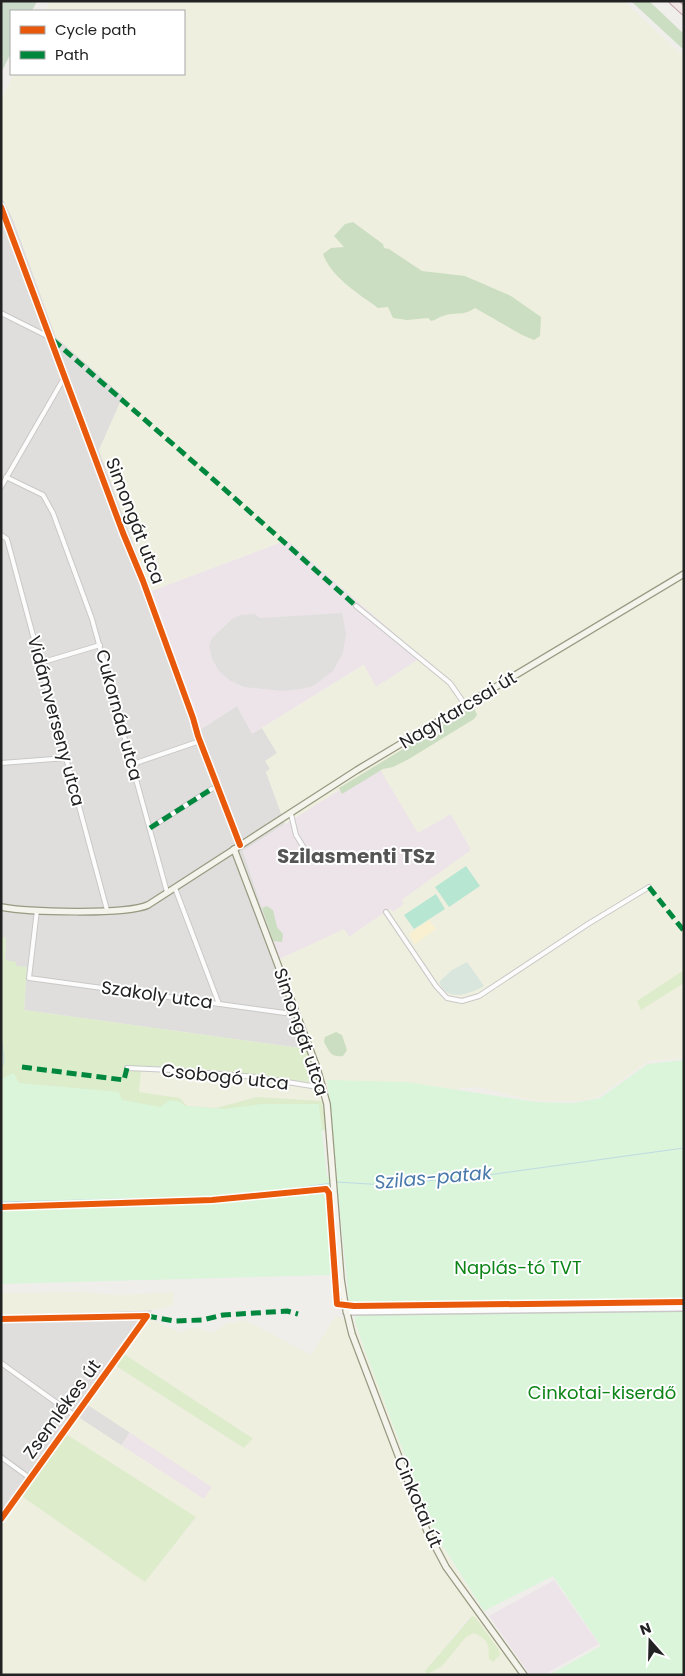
<svg xmlns="http://www.w3.org/2000/svg" width="685" height="1676" font-family="Poppins,sans-serif">
<style>
.residential{fill:#dfdedc}
.industrial{fill:#ede4e9}
.farmland{fill:#efefdf;fill-rule:evenodd}
.grass{fill:#ddeccb}
.forest{fill:#cbdec1}
.wetland{fill:#d9e6de}
.sand{fill:#f8f0d0}
.cemetery{fill:#cadbca}
.park{fill:#daf5da}
.pitch{fill:#b7e6d2}
.parking{fill:#e0dfde}
.lines{fill:none;stroke-linecap:round;stroke-linejoin:round}
.stream{stroke:#bfdbe3;stroke-width:1}
.minor-casing{stroke:#c9c8c7;stroke-width:6}
.tertiary-casing{stroke:#c9c8c7;stroke-width:8}
.secondary-casing{stroke:#999a82;stroke-width:8}
.trunk-casing{stroke:#c5a2ac;stroke-width:9}
.minor{stroke:#fdfcfc;stroke-width:4}
.tertiary{stroke:#fdfcfc;stroke-width:5}
.secondary{stroke:#f4f4ed;stroke-width:5.5}
.trunk{stroke:#f0e6e4;stroke-width:7}
.quiet{stroke:#00873e;stroke-width:5;stroke-dasharray:10 5;stroke-linecap:butt}
.cycleway-casing{stroke:#fff;stroke-width:9}
.cycleway{stroke:#e8590c;stroke-width:6}
.labels{text-anchor:middle;stroke-width:4;stroke-linejoin:round;paint-order:stroke}
.street-label{font-size:18px;fill:#222;stroke:#fff}
.park-label{font-size:18px;fill:#0c8416;stroke:#fff}
.water-label{font-size:19px;font-style:italic;fill:#4a7aab;stroke:#fff}
.quarter-label{font-size:20px;font-weight:bold;fill:#555;stroke:#fff}
</style>
<rect width="100%" height="100%" fill="#f0eeeb"/>
<g class="residential">
<polygon points="1,196 13,219 56,337 123,396 99,450 201,729 237,706 252,733 262,728 277,753 270,769 266,772 285,824 243,851 279,959 274,962 307,1049 24,1010 27,968 16,966 5,960 6,938 1,938"/>
<polygon points="152,1310 149,1318 88,1405 130,1432 121,1446 78,1417 1,1521 1,1316"/>
</g>
<g class="industrial">
<polygon points="287,540 422,657 376,688 363,665 252,734 237,706 201,729 151,591"/>
<polygon points="378,765 418,832 451,814 472,850 402,900 405,904 393,912 390,909 349,937 344,930 279,959 243,851"/>
<polygon points="130,1432 212,1487 204,1500 121,1446"/>
<polygon points="554,1580 599,1644 543,1675 530,1675 489,1616"/>
</g>
<g class="farmland">
<polygon points="50,1 624,1 684,57 684,1058 649,1061 597,1097 579,1101 534,1101 479,1087 328,1099 322,1101 257,1097 216,1108 187,1106 180,1098 139,1092 141,1071 152,1066 318,1083 274,962 344,929 349,937 390,909 393,912 404,904 402,900 471,850 451,814 418,833 378,766 285,824 266,772 270,769 265,761 277,753 262,728 364,665 376,687 422,657 287,540 151,591 99,450 123,396 56,337 13,219 1,196 1,100 14,74 184,74 184,11 45,11"/>
<polygon points="81,1292 119,1295 174,1292 173,1306 152,1310 1,1316 1,1293"/>
<path d="M336 1315 355 1326 434 1533 479 1606 528 1675H1V1521L20 1495 145 1582 196 1518 66 1434 78 1417 204 1499 212 1487 88 1405 116 1366 244 1448 252 1438 124 1354 149 1318 181 1333 192 1327 214 1333 225 1324 245 1320 311 1355ZM469 1617 500 1655 489 1659V1646L484 1638 474 1633 466 1636 442 1665 428 1674 426 1673V1671Z"/>
</g>
<g class="grass">
<polygon points="6,937 5,960 16,962 16,966 27,967 24,1010 307,1049 319,1083 152,1066 141,1071 139,1092 180,1098 187,1106 216,1108 257,1097 322,1101 327,1130 186,1144 1,1135 1,938"/>
<polygon points="684,970 684,983 641,1010 637,1001"/>
<polygon points="124,1354 252,1438 253,1438 244,1448 116,1366"/>
<polygon points="66,1434 196,1517 145,1582 20,1495"/>
<path d="M472 1616 475 1617 499 1650 500 1655 493 1662 489 1659C489 1643 488 1640 474 1633L466 1637 442 1666 428 1674 426 1673 425 1671Z"/>
</g>
<g class="forest">
<polygon points="631,1 649,1 684,34 684,50"/>
<path d="M353 222 383 244 384 248 389 249 422 271 465 276 511 296 541 317 540 336 534 340 522 335 475 308C462 317 457 311 443 316 439 317 436 320 431 321L428 318 407 320 393 318 388 307 378 308C359 294 331 277 323 254L331 248 344 247 334 236 345 224Z"/>
<polygon points="472,707 474,708 477,715 474,719 409,759 393,767 383,769 342,794 339,788"/>
<polygon points="267,906 273,910 277,927 283,934 282,942 273,941 262,908"/>
<path d="M336 1032 342 1035 347 1050 343 1056C331 1058 329 1051 324 1042L325 1037Z"/>
</g>
<path class="wetland" d="M467 962 484 986C469 994 447 1003 439 982L452 970Z"/>
<polygon class="sand" points="429,920 436,929 415,944 409,934"/>
<polygon class="cemetery" points="1,1 37,1 32,11 11,11 11,53 1,73"/>
<polygon class="park" points="684,1060 684,1675 549,1675 601,1646 553,1576 484,1611 434,1532 365,1351 355,1321 356,1305 349,1301 338,1193 328,1194 331,1275 1,1284 1,1079 14,1073 19,1083 119,1092 122,1100 160,1107 170,1100 180,1102 185,1106 225,1109 261,1104 319,1104 327,1177 337,1176 327,1080 406,1082 536,1102 574,1103 600,1098 648,1064"/>
<g class="pitch">
<polygon points="466,866 480,886 449,907 435,887"/>
<polygon points="436,894 445,909 414,929 404,915"/>
</g>
<g class="parking">
<polygon points="342,613 346,634 343,653 333,671 313,686 301,689 283,691 244,687 229,680 219,671 212,659 209,646 212,638 232,619 240,615 255,614 260,618"/>
<polygon points="683,1304 683,1306 490,1308 490,1306"/>
</g>
<g class="lines">
<g class="stream">
<polyline points="1,1033 4,1062 1,1068"/>
<polyline points="336,1182 386,1185 488,1175 684,1148"/>
<polyline points="1,1202 241,1196 332,1183"/>
</g>
<g class="minor-casing">
<g id="minor">
<polyline points="1,207 123,533 143,581 193,718 198,736 240,845"/>
<polyline points="1,313 51,338"/>
<polyline points="6,477 43,495 53,513 92,619 167,892"/>
<polyline points="1,487 64,378"/>
<polyline points="1,535 7,539 107,910"/>
<polyline points="356,606 450,683 466,706"/>
<polyline points="40,663 100,645"/>
<polyline points="1,763 67,758"/>
<polyline points="133,764 200,741"/>
<polyline points="291,814 296,835 312,861"/>
<polyline points="150,828 218,785"/>
<polyline points="175,888 219,1004"/>
<polyline points="37,910 29,978 285,1013"/>
<polyline points="386,912 436,986 447,998 462,1001 479,996 588,924 649,887"/>
<polyline points="127,1068 172,1070 256,1077 318,1087 323,1087"/>
<polyline points="1,1319 147,1316 1,1519"/>
<polyline points="1,1363 75,1416"/>
<polyline points="1,1457 31,1479"/>
</g>
</g>
<g class="tertiary-casing">
<polyline id="tertiary" points="346,1312 684,1308"/>
</g>
<g class="secondary-casing">
<g id="secondary">
<polyline points="234,849 317,1068 327,1104 341,1279 345,1305 352,1334 427,1531 446,1567 524,1675"/>
<path d="M1 907C27 912 126 915 148 905L357 770 684 574"/>
</g>
</g>
<g class="trunk-casing">
<polyline id="trunk" points="673,1 684,11"/>
</g>
<use href="#minor" class="minor"/>
<use href="#tertiary" class="tertiary"/>
<use href="#secondary" class="secondary"/>
<use href="#trunk" class="trunk"/>
<g class="quiet">
<polyline points="53,340 205,472 356,606"/>
<polyline points="150,828 218,785"/>
<polyline points="649,887 684,931"/>
<polyline points="22,1067 124,1080 127,1068"/>
<polyline points="147,1316 174,1321 202,1320 223,1315 287,1311 298,1314"/>
</g>
<g class="cycleway-casing">
<g id="cycleway">
<polyline points="1,207 123,533 143,581 193,718 198,736 240,845"/>
<polyline points="1,1207 212,1200 326,1189 329,1193 337,1304 354,1306 684,1302"/>
<polyline points="1,1319 147,1316 1,1519"/>
</g>
</g>
<use href="#cycleway" class="cycleway"/>
</g>
<g class="labels">
<g class="street-label">
<text transform="translate(135 521) rotate(69)" y="6">Simongát utca</text>
<text transform="translate(458 710) rotate(-31)" y="6">Nagytarcsai út</text>
<text transform="translate(119 715) rotate(75)" y="6">Cukornád utca</text>
<text transform="translate(56 721) rotate(75)" y="6">Vidámverseny utca</text>
<text transform="translate(157 995) rotate(8)" y="6">Szakoly utca</text>
<text transform="translate(301 1032) rotate(71)" y="6">Simongát utca</text>
<text transform="translate(225 1077) rotate(6)" y="6">Csobogó utca</text>
<text transform="translate(62 1409) rotate(-54)" y="6">Zsemlékes út</text>
<text transform="translate(418 1502) rotate(67)" y="6">Cinkotai út</text>
</g>
<g class="park-label">
<text x="518" y="1274">Naplás-tó TVT</text>
<text x="602" y="1399">Cinkotai-kiserdő</text>
</g>
<g class="water-label">
<text transform="translate(433 1177) rotate(-5)" y="7">Szilas-patak</text>
</g>
<g class="quarter-label">
<text x="356" y="863">Szilasmenti TSz</text>
</g>
</g>
<rect width="685" height="1676" fill="none" stroke="#222222" stroke-width="5"/>
<rect x="10" y="10" width="175" height="65" fill="#ffffff" stroke="#a7a7a7"/>
<rect x="20" y="26" width="25" height="8" fill="#e8590c" stroke="#a7a7a7"/>
<text x="55" y="35" font-size="15" fill="#222222">Cycle path</text>
<rect x="20" y="51" width="25" height="8" fill="#00873e" stroke="#a7a7a7"/>
<text x="55" y="60" font-size="15" fill="#222222">Path</text>
<g transform="translate(650 1641) rotate(340)" stroke="#ffffff" stroke-width="4" paint-order="stroke">
<path d="M0-4L9 19L0 12L-9 19Z" fill="#222222"/>
<text y="-8" font-size="14" font-weight="bold" text-anchor="middle" fill="#222222">N</text>
</g>
</svg>
